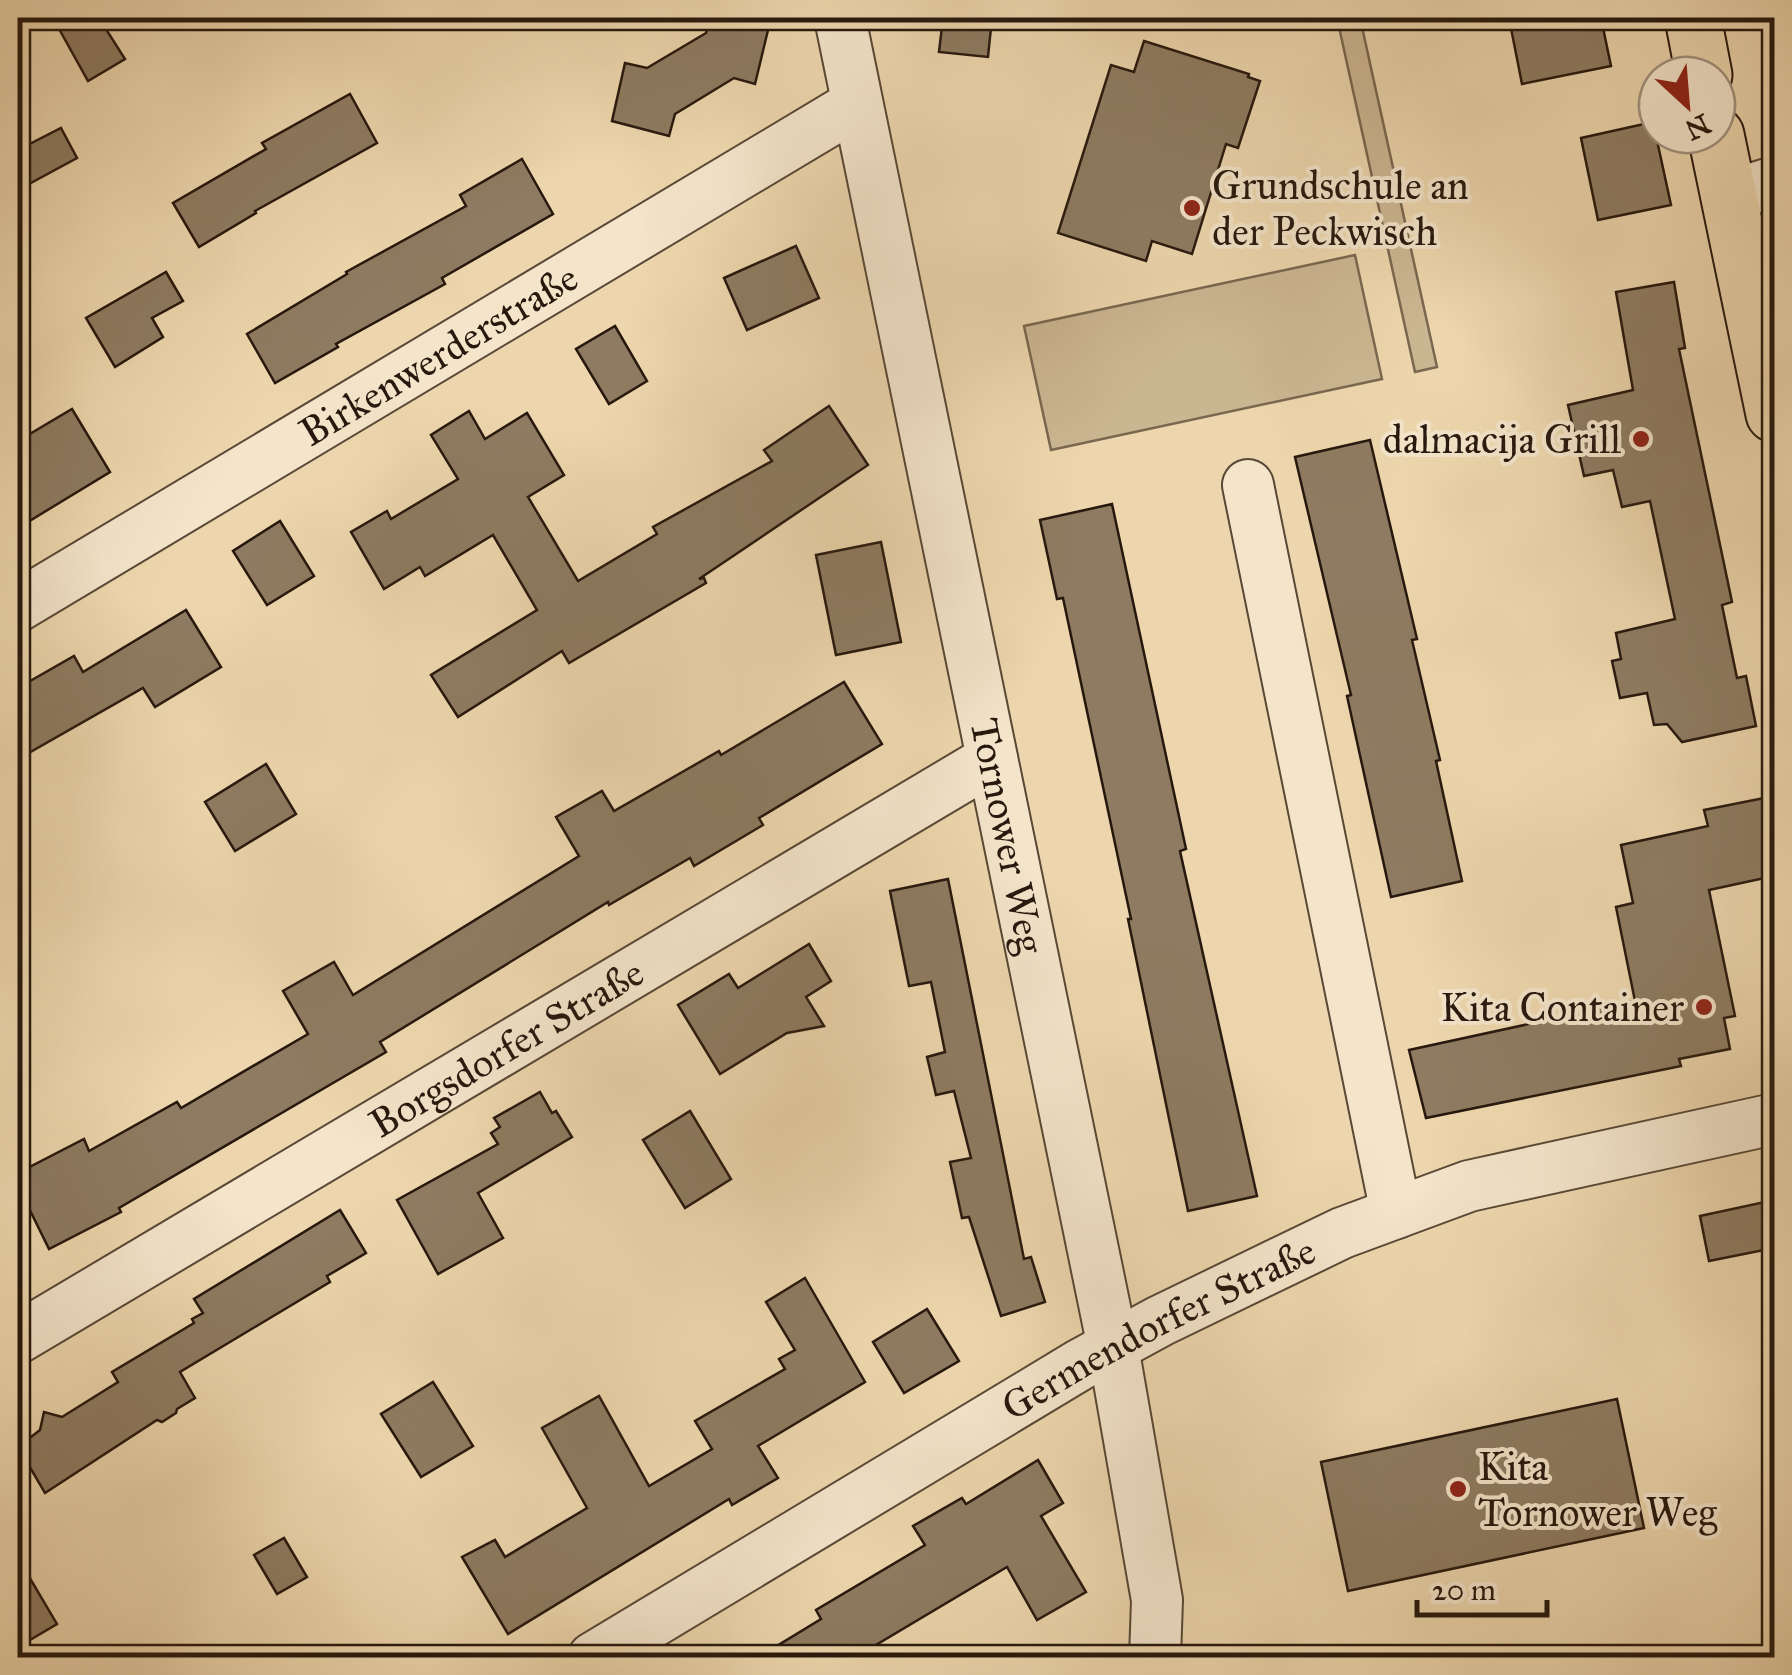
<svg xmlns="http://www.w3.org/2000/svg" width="1792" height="1675" font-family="'IM FELL Great Primer',serif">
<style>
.green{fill:#cbb692;stroke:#796750;stroke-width:2.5}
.building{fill:#8e7b61;stroke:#27180e;stroke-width:2.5}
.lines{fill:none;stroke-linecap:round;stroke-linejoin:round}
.minor-casing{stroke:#584836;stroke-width:54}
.major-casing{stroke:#27180e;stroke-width:59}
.minor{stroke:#f3e4ca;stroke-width:50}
.major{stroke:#edd6ad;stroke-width:55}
.poi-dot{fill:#8f2418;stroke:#f3e4ca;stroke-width:4}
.labels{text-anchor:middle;stroke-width:8;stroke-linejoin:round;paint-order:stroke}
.poi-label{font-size:40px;fill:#27180e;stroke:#f3e4ca;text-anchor:start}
.street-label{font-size:40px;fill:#27180e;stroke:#f3e4ca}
</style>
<rect width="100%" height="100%" fill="#edd6ad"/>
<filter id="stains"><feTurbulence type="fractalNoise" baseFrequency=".002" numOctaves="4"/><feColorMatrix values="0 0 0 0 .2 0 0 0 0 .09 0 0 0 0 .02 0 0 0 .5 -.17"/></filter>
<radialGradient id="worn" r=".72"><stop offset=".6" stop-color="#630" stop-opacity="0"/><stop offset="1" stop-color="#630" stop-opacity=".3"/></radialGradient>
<g class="green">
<polygon points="1337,18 1360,18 1437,367 1415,372"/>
<polygon points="1355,255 1382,379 1051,450 1024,326"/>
</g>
<g class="building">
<polygon points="53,18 99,18 125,59 88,81"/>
<polygon points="710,18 735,18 769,26 755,84 734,78 675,114 669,136 612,121 625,63 647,68 706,33"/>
<polygon points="943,18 992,18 988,57 939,52"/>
<polygon points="1509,18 1601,18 1611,66 1522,84"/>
<polygon points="1144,41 1249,74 1248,77 1260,81 1238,148 1226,144 1192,254 1152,241 1146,261 1058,233 1111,65 1134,72"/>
<polygon points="350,94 377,143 255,211 256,213 199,247 173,203 266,149 262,143"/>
<polygon points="1653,122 1671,205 1598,220 1581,138"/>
<polygon points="61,128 77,158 18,190 18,150"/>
<polygon points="522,159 553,214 442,278 445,284 336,344 338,347 275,383 247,334 347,274 346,272 466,206 460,195"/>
<polygon points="796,246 819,298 747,330 724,278"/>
<polygon points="166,272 183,301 152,318 163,337 115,367 86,318"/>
<polygon points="1674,282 1685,348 1679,349 1732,602 1722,605 1737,678 1746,676 1756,726 1682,742 1667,724 1654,725 1647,693 1620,698 1612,661 1621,659 1616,633 1675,619 1650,501 1622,507 1613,470 1584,476 1568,405 1633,390 1616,292"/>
<polygon points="615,326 647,381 609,404 576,349"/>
<polygon points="829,406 868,465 699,579 704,578 706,583 569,663 562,651 458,717 431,675 537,610 493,535 425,576 420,567 384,589 351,532 387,511 391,519 458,479 431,435 469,411 485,439 527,413 564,475 528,497 578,581 657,534 653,527 772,461 764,450"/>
<polygon points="72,409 110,472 18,528 18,441"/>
<polygon points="1370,440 1417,639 1412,640 1440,760 1436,761 1462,881 1391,897 1347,696 1351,695 1295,457"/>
<polygon points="1112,504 1186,849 1180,851 1257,1196 1188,1211 1128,919 1131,919 1063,598 1057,599 1040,520"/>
<polygon points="280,521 314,576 267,605 233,551"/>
<polygon points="881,542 901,642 836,655 816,555"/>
<polygon points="186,610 221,667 155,707 143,688 18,759 18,688 74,656 83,672"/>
<polygon points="844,682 882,744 759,818 763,825 694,866 690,858 609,905 608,902 380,1042 386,1052 119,1208 121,1212 49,1249 18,1186 18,1173 84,1139 89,1151 177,1102 181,1108 308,1034 283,991 334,962 353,995 579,856 556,817 602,791 614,811 719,751 721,755"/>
<polygon points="266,764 296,814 235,851 205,802"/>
<polygon points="1774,796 1774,876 1709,890 1735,1016 1724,1018 1730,1049 1679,1059 1681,1066 1426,1118 1409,1050 1635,1001 1616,907 1633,903 1621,845 1708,826 1704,810"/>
<polygon points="948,879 1024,1259 1031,1257 1045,1302 1001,1316 969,1217 962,1218 950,1162 971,1158 954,1091 936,1095 927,1057 945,1052 931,982 909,986 890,891"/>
<polygon points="809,944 831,981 806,997 824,1026 787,1033 720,1074 678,1005 729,974 738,988"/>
<polygon points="540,1092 552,1113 556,1111 572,1137 478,1193 503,1238 438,1274 397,1200 498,1144 491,1133 500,1127 494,1118"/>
<polygon points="690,1111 731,1179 685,1208 643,1140"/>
<polygon points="1774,1200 1774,1248 1709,1261 1700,1216"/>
<polygon points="340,1210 366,1253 327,1276 330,1282 180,1372 195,1398 177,1409 176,1413 162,1422 157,1420 45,1493 18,1447 40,1430 44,1412 62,1417 118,1382 112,1372 194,1323 192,1319 203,1313 194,1299"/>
<polygon points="805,1278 865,1382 758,1446 778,1478 732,1505 729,1499 508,1634 462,1557 495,1540 505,1557 587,1508 542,1428 599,1396 649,1486 712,1449 695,1421 785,1369 779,1359 795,1350 766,1302"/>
<polygon points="927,1309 959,1361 904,1393 873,1342"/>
<polygon points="433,1382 473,1446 421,1477 381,1414"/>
<polygon points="1617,1399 1644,1528 1348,1591 1321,1462"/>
<polygon points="1038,1460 1063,1503 1041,1516 1086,1592 1037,1620 1007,1567 854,1658 757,1658 821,1619 816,1610 925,1545 913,1526 962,1498 966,1504"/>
<polygon points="284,1538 307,1577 277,1594 254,1555"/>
<polygon points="18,1558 57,1624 18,1647"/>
</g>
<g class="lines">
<g class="minor-casing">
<g id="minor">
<path id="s1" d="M840 18 1113 1347 1157 1600 1155 1658"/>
<polyline points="1729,196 1774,182"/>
<polyline points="1248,485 1396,1213"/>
<path id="s2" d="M18 606 857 104"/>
<path id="s3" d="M18 1338 992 759"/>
<path id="s4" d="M593 1658 1081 1364 1160 1321 1342 1233 1469 1186 1774 1119"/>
</g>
</g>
<g class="major-casing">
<g id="major">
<polyline points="1693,18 1704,75"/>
<polyline points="1716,135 1774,414"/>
</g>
</g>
<use href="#minor" class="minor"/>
<use href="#major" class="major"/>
</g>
<g class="poi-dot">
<circle cx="1192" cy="208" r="10"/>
<circle cx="1641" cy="439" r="10"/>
<circle cx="1704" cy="1007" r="10"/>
<circle cx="1458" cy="1489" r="10"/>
</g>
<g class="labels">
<g class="poi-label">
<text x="1212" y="199">Grundschule an<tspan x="1212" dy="46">der Peckwisch</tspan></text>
<text x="1621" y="453" text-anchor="end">dalmacija Grill</text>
<text x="1684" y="1021" text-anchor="end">Kita Container</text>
<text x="1478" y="1480">Kita<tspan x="1478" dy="46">Tornower Weg</tspan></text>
</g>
<g class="street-label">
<text dy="14" stroke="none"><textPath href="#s2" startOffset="490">Birkenwerderstraße</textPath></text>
<text dy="14" stroke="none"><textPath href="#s1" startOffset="835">Tornower Weg</textPath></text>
<text dy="14" stroke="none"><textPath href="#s3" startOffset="568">Borgsdorfer Straße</textPath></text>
<text dy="14" stroke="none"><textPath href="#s4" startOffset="655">Germendorfer Straße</textPath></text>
</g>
</g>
<rect width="1792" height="1675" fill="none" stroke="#edd6ad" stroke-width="60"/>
<rect x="20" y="20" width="1752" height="1635" fill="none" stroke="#27180e" stroke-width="5"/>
<rect x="30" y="30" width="1732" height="1615" fill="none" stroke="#27180e" stroke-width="2.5"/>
<g transform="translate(1687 105) rotate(154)"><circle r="48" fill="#f3e4ca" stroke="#a1927f" stroke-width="2.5"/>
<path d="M0-8L18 38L0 25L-18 38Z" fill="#8f2418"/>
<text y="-15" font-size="28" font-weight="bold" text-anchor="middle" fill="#27180e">N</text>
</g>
<path d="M1417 1600v15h130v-15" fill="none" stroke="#27180e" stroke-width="5"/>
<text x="1432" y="1600" font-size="30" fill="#27180e" stroke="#f3e4ca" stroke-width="8" paint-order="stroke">20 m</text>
<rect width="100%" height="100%" filter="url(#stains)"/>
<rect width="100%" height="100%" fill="url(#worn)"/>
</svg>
